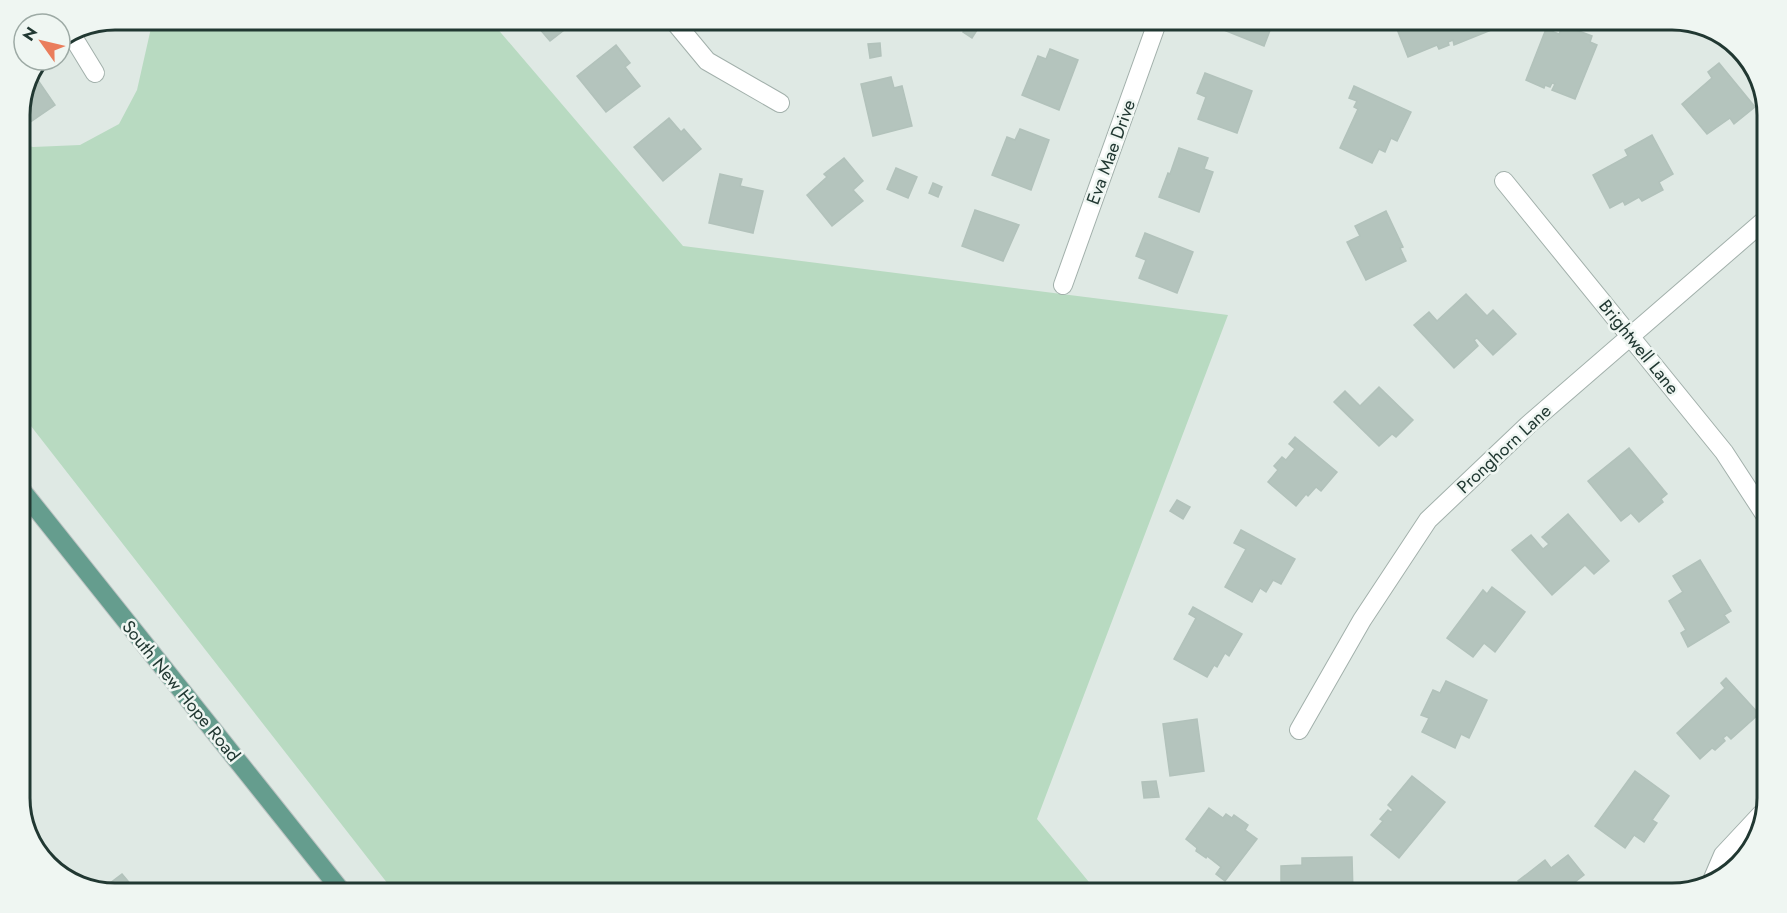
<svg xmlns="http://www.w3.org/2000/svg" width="1787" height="913" font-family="Jost,sans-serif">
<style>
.green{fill:#b8dac1}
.building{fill:#b4c4bd;stroke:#b2c2bb;stroke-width:1.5}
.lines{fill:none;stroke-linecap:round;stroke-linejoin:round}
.street-casing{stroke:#a2b0ab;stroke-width:20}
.primary-casing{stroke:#bcc3c2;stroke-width:20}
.street{stroke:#fff;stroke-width:18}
.primary{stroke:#659d8e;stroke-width:18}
.labels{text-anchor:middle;stroke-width:5;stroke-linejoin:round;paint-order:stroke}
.street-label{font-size:18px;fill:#213832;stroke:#eff6f2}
.rim{fill:none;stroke:#213832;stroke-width:3}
</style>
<rect width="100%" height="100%" fill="#dfe9e4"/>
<polygon class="green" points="144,20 490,20 683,246 1228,315 1037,819 1098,893 395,893 20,412 20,144 33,147 80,145 119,124 137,90 151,28"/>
<g class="building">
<polygon points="532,20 577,20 550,41"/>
<polygon points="793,20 810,20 805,27"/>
<polygon points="1061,20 1090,20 1087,28"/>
<polygon points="1228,20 1274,20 1264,46 1224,30"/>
<polygon points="1406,20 1487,20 1491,30 1454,45 1453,40 1448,42 1449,45 1439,49 1437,45 1408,57 1395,24"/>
<polygon points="970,21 979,27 972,38 963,32"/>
<polygon points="1563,25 1592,36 1590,42 1597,45 1575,99 1552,90 1555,84 1552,83 1550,87 1545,85 1544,88 1526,80 1546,29 1559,34"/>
<polygon points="880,43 881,56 870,58 868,44"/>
<polygon points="616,45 630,63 625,67 640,86 606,112 577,76"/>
<polygon points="1050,49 1078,60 1059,110 1022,95 1038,56 1046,59"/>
<polygon points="1719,63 1755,107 1734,124 1730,118 1707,134 1682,104 1712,78 1708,72"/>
<polygon points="1205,73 1252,91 1237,133 1198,119 1206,97 1197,93"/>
<polygon points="35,76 55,105 20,129 20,109"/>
<polygon points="891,77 894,88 902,86 912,126 873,136 861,84"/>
<polygon points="1354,86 1411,112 1397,141 1391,138 1385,152 1379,149 1372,163 1340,148 1358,109 1354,107 1357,101 1349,98"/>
<polygon points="669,118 681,132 684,129 701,149 663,181 634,147"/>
<polygon points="1020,129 1049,140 1031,190 992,175 1007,137 1015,140"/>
<polygon points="1652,135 1673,174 1659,182 1663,190 1642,201 1639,197 1625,205 1623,201 1610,208 1593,175 1628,156 1625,150"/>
<polygon points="1179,148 1208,158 1204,169 1213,172 1199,212 1159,197 1168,173 1170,174"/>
<polygon points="844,158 863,181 853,190 863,201 832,226 807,195 827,177 824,174"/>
<polygon points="896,168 917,177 908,198 887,189"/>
<polygon points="720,174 742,179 740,186 763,191 753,233 709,223"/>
<polygon points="933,183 942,187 938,197 929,193"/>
<polygon points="975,210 1019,225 1003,261 962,246"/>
<polygon points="1386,211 1403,247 1400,248 1406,261 1366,280 1347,242 1360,236 1355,226"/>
<polygon points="1145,233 1193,252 1177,293 1139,278 1146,260 1136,256"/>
<polygon points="1466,294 1487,316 1493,310 1516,334 1493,355 1477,338 1474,340 1478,346 1454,368 1414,325 1429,312 1437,321"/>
<polygon points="1379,387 1413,420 1396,437 1392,434 1379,446 1334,402 1345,391 1360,406"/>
<polygon points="1295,437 1337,472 1321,491 1316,487 1308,496 1306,494 1296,506 1268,482 1278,470 1274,466 1282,457 1286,460 1295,449 1289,444"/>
<polygon points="1629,448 1667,494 1661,499 1663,502 1639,522 1631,513 1621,521 1588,481"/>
<polygon points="1177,500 1190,507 1183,519 1170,511"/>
<polygon points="1568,514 1609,561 1594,574 1585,565 1552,595 1512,550 1531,535 1543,549 1549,544 1542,537"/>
<polygon points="1241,530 1295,559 1281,584 1273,580 1266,592 1260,588 1252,602 1225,587 1246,549 1234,543"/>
<polygon points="1700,560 1731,611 1724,615 1729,622 1688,647 1681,633 1686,630 1669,601 1683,592 1673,576"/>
<polygon points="1492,587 1525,612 1495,652 1484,643 1473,657 1447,638 1483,590 1487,594"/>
<polygon points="1193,607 1242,634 1229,656 1225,653 1217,667 1214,665 1207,677 1174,659 1196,618 1189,614"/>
<polygon points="1726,678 1759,714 1731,739 1727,735 1723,738 1725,741 1715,750 1712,748 1700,759 1677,733 1725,688 1721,683"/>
<polygon points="1446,681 1487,700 1469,738 1461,734 1455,748 1422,732 1429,718 1421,715 1433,690 1440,693"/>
<polygon points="1197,719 1204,771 1170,776 1163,724"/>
<polygon points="1635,771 1669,796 1652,820 1657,823 1644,842 1634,835 1625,848 1595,826"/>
<polygon points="1412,776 1445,802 1399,858 1371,835 1383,821 1380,819 1388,810 1391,812 1393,810 1388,805"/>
<polygon points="1156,781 1159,797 1144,798 1142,782"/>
<polygon points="1209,808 1223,818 1226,814 1232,818 1234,815 1248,825 1245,830 1257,839 1225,881 1216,874 1221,867 1207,856 1206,858 1196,851 1197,848 1186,839"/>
<polygon points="1568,855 1584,875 1570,886 1574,893 1527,893 1518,881 1545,860 1551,868"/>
<polygon points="1352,857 1353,893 1281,893 1281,866 1302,865 1302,858"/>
<polygon points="122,874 138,893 115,894 101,890"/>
</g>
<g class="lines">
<g class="street-casing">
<g id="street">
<polyline points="673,20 707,61 780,103"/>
<polyline points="73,37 95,73"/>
<polyline points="1504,181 1724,452 1767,518"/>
<polyline points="1063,285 1158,20"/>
<polyline points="1299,730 1362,620 1428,520 1528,425 1767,218"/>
<polyline points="1711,883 1723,855 1765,810"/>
</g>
</g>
<g class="primary-casing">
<polyline id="primary" points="20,488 343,893"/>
</g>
<use href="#street" class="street"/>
<use href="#primary" class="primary"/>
</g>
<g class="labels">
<g class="street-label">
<text transform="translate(1111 152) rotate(-70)" y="6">Eva Mae Drive</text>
<text transform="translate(1639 347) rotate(51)" y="6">Brightwell Lane</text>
<text transform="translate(1504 449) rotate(-43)" y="6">Pronghorn Lane</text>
<text transform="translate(181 691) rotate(51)" y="6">South New Hope Road</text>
</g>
</g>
<path d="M0 0H1787V913H0ZM115 30H1672A85 85 0 0 1 1757 115V798A85 85 0 0 1 1672 883H115A85 85 0 0 1 30 798V115A85 85 0 0 1 115 30Z" fill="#eff6f2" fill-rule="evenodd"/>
<path class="rim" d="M115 30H1672A85 85 0 0 1 1757 115V798A85 85 0 0 1 1672 883H115A85 85 0 0 1 30 798V115A85 85 0 0 1 115 30Z"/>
<g transform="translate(42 42) rotate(304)"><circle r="28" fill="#eff6f2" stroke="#9daaa5" stroke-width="1.5"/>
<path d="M0-4.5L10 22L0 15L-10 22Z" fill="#ea7d5c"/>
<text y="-9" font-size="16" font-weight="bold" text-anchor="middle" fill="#213832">N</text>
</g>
</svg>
